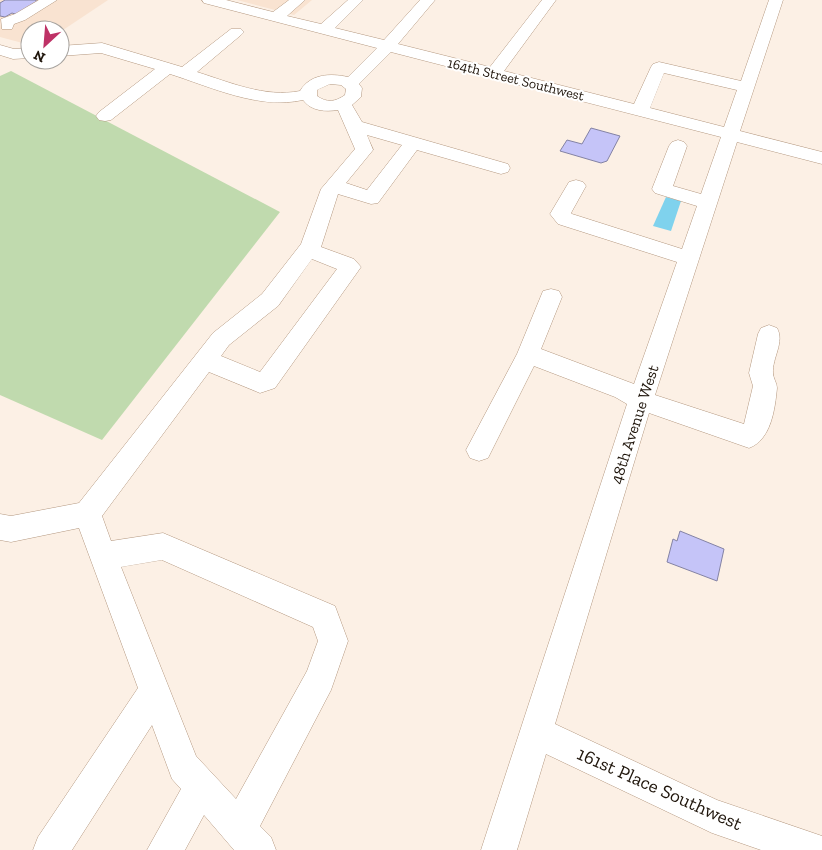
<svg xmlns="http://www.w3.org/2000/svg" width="822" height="850" font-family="'Zilla Slab',serif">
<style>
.built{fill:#f9e3d1}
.green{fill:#c0daae}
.water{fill:#7fd2ed}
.building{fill:#c5c4f8;stroke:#8483a4}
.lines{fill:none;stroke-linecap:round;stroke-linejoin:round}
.minor-casing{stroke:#b49880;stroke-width:1}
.minor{fill:#fff;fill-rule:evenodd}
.labels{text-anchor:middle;stroke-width:4;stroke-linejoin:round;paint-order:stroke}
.far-street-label{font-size:14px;fill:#1e140a;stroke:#fff}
.street-label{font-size:16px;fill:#1e140a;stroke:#fff}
.near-street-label{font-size:19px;fill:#1e140a;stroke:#fff}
</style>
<rect width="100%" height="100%" fill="#fcf0e5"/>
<g class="built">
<polygon points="0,0 108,0 60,32 60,30 30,30 30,45 0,37"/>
<polygon points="237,0 312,0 294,15"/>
</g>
<polygon class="green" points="11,71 280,212 102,440 0,395 0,76"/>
<polygon class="water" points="666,197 681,201 671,231 653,226"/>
<g class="building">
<polygon points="5,0 35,0 40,3 18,15 12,13 5,17 0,16 0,3"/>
<polygon points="591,128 620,136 607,161 601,163 560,151 567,140 582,144"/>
<polygon points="680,531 724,549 717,581 667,562 673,539 677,541"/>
</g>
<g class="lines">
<g class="minor-casing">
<g id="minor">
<polygon points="39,0 57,0 25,20 14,24 12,29 2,29 1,19 15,14"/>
<path d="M202 0H226L273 12 289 0H305L287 16 321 24 348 0H363L335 28 384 40 420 0H435L398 44 490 67 542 0H556L504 71 634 104 651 67 653 64 659 62 741 81 769 0H783L740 131 822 152V164L737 142 655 395 744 424 753 386 749 373 758 334 761 328 769 325 777 328C785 342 772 358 773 373 773 378 777 383 777 388 775 409 771 440 749 448L649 413 555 724 717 800 822 836V850H761L712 833 546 754 517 850H481L627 404 615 397 534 366 488 458 479 461 470 458 466 450 517 354 543 291 551 289 559 291 562 297 541 349 634 384 677 262 558 224 550 214 569 182 576 180 583 182 586 186 571 213 572 214 682 249 697 206 655 193 652 189 669 146 672 142 678 140 684 142 687 146 673 186 701 194 721 137 391 52 359 84 362 88 361 97 352 105 362 122 508 164 510 168 508 172 501 174 417 150 378 203 371 204 338 194 321 247 354 259 361 267 275 388 260 393 209 372 102 516 111 541 163 533 335 606 348 641 331 690 260 826 271 837 276 850H234L204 815 185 850H147L181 789 172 779 152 725 72 850H33L38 837 138 688 79 528 11 542 0 540V514L11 516 79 503 213 333 262 294 301 244 321 189 355 149 338 110C325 112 311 111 303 100 259 110 211 87 170 74L111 120 105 121 99 120 96 116 99 112 155 69 101 53 60 56V46L102 43 182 67 231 29H241L244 32 241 35 197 72C229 82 265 98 300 91 310 74 330 73 348 77L377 48 204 3ZM664 73 737 90 724 127 650 108ZM330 84 341 85 346 89 345 95C335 102 327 103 317 96V90ZM367 135 402 145 367 190 346 183 373 150ZM312 259 337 269 260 372 221 356 229 345 278 306ZM162 560 313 627 318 641 307 671 236 799 196 756 121 567Z"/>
<polygon points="0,45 14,49 30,48 30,58 13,59 0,55"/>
</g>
</g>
<use href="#minor" class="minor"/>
</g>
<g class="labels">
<g class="far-street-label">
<text transform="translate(516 79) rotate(14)" y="5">164th Street Southwest</text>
</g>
<g class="street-label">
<text transform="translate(634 424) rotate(-72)" y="6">48th Avenue West</text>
</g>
<g class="near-street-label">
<text transform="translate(660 788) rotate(24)" y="7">161st Place Southwest</text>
</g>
</g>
<g transform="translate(45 45) rotate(206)"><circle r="24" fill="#ffffff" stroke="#a5a19d"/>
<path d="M0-4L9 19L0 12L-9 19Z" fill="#be3266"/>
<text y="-8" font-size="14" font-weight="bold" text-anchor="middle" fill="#1e140a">N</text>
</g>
</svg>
